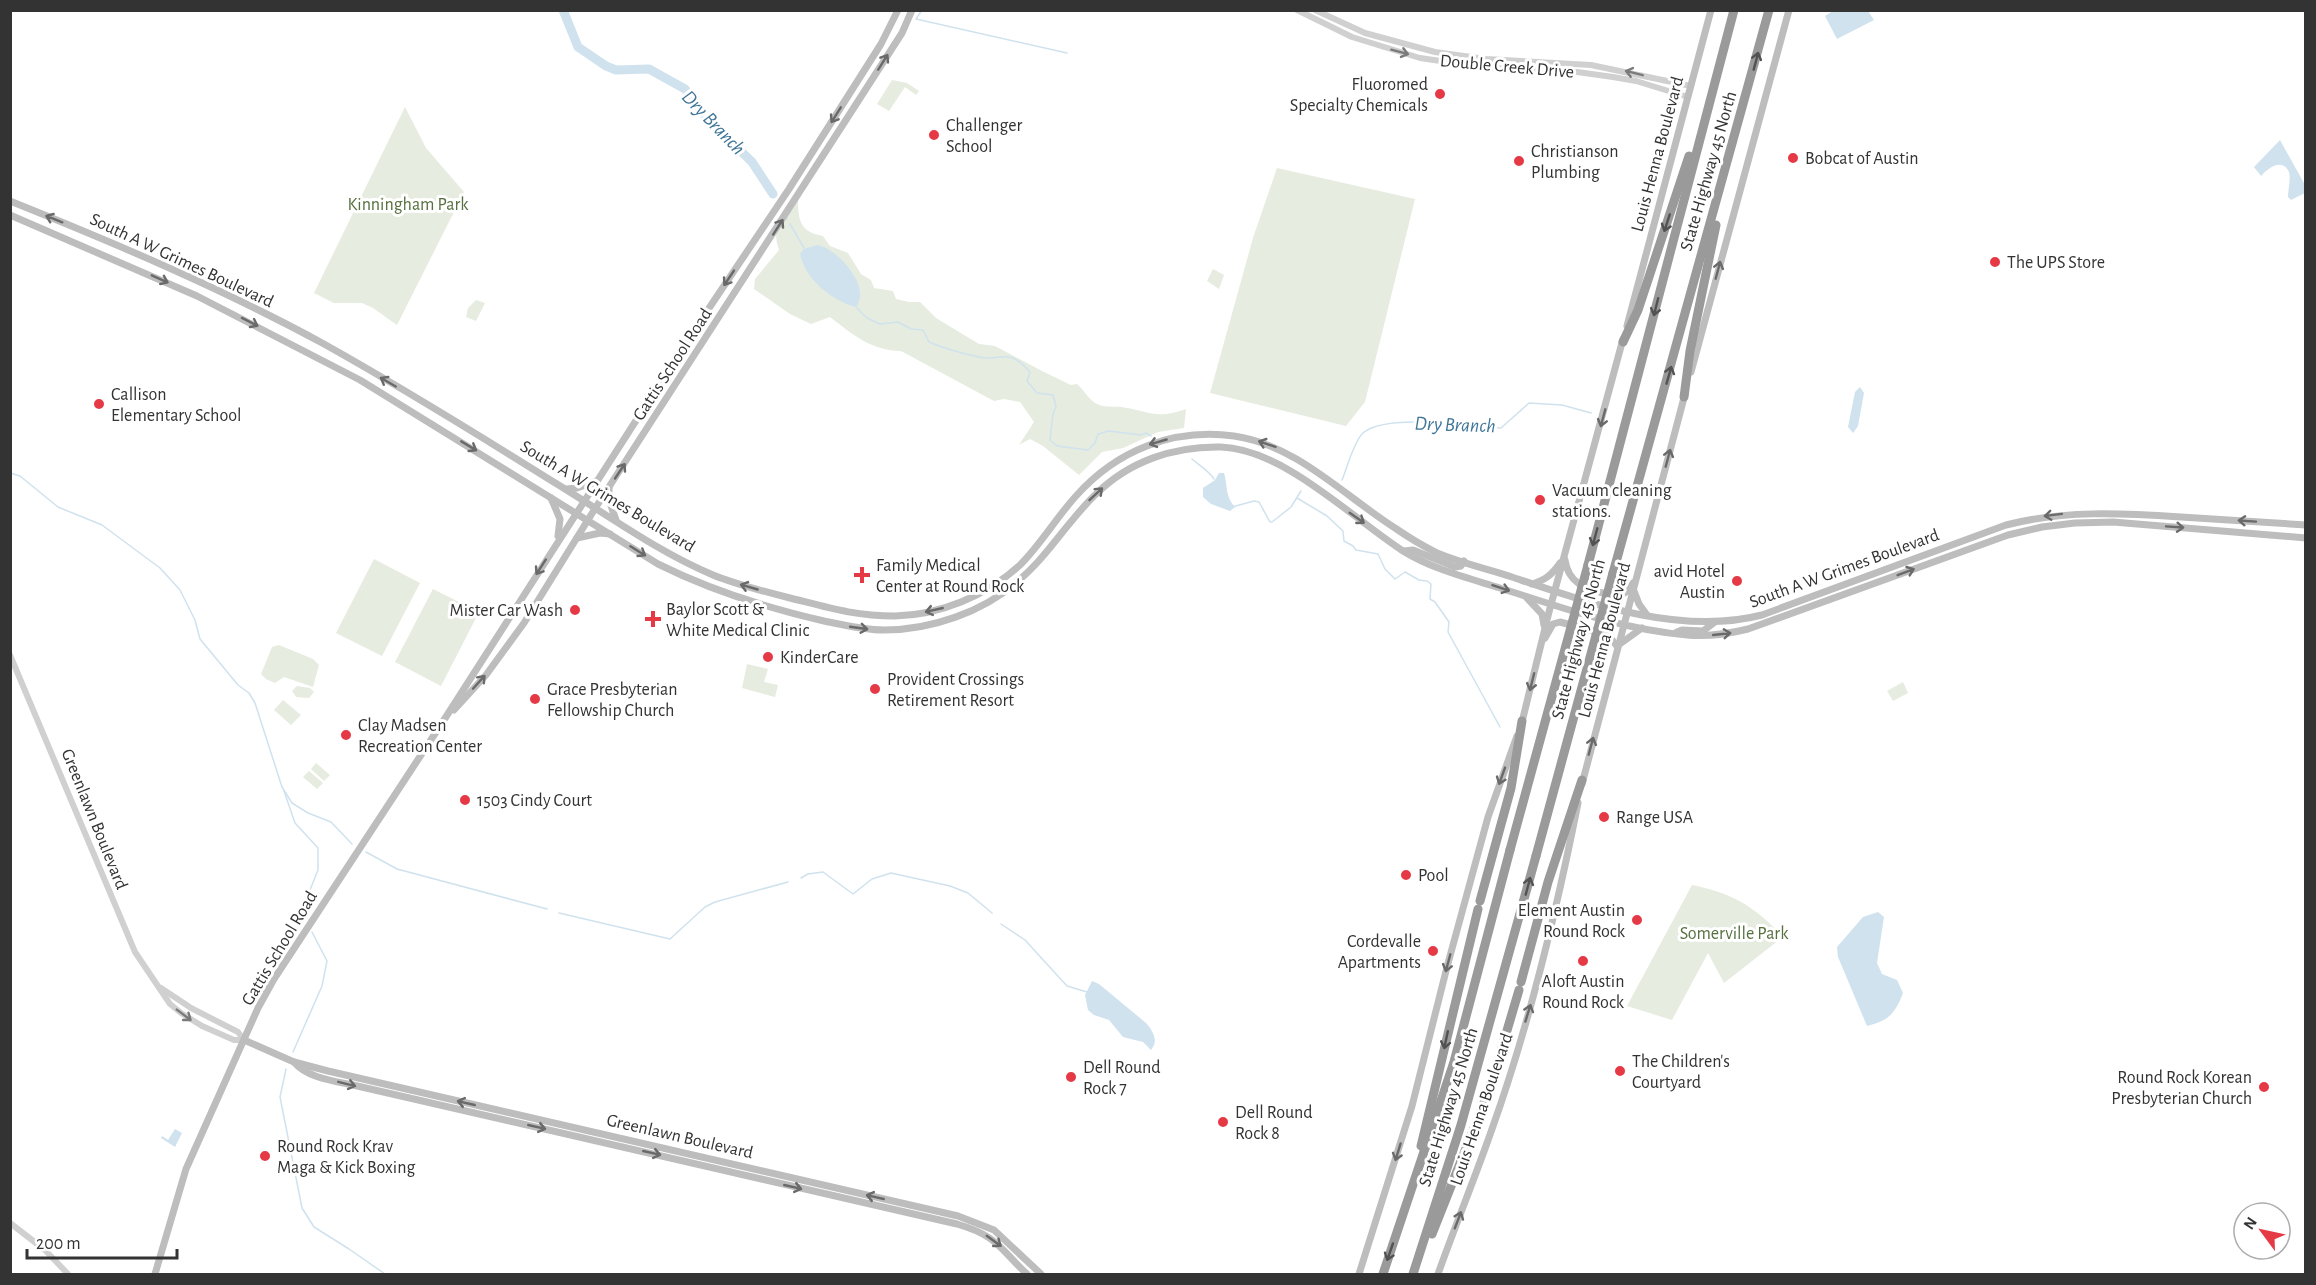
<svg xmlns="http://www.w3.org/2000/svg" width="2316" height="1285" font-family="'Alegreya Sans',sans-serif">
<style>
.green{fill:#e6ecdf}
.water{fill:#cfe2ee}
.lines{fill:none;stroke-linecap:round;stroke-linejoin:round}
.stream{stroke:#cfe2ee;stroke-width:1.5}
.river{stroke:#cfe2ee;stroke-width:9}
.tertiary{stroke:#d0d0d0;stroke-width:6}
.secondary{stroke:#bdbdbd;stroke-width:7}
.motorway{stroke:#9a9a9a;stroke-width:9}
.motorway-bridge{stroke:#9a9a9a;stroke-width:9}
.oneway{stroke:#7a7a7a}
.oneway2{stroke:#525252}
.oneway3{stroke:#6a6a6a}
.poi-dot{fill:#e63946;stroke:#fff;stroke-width:2}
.labels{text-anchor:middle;stroke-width:6;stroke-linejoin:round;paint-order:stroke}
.street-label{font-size:18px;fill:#333;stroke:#fff}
.poi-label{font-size:18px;fill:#333;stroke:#fff;text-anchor:start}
.park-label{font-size:18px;fill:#56703f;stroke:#fff}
.water-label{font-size:20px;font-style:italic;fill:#3f7597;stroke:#fff}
</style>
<rect width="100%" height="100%" fill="#fff"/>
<g class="green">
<polygon points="892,80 907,83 919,91 916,95 905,87 889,111 877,104"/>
<polygon points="405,107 426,148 464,192 397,325 373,308 362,303 334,303 314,293"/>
<polygon points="1277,168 1415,199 1365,402 1346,426 1210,393 1253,238"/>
<path d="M798 194C798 216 797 232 823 236L830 246 848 253 861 274 871 280 874 288 893 291 896 299 909 302H920L936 318 979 344 995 346 1044 372 1071 385 1077 384C1084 390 1090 401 1097 404 1104 408 1113 406 1121 407 1149 411 1156 420 1186 409L1184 428 1158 432 1123 448 1102 452 1079 475 1043 446 1030 439 1019 445 1034 422 1020 402 1004 399 994 401 901 351C872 351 852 334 830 317L811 324 790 314 754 289 755 279 779 250C770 225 784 214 798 194Z"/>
<polygon points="1213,269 1224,275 1219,289 1207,281"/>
<polygon points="476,300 485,303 476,321 466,317 468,308"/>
<polygon points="374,559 420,583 382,656 336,633"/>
<polygon points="433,589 479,612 441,686 395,662"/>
<polygon points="279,645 313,659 319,665 313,687 284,677 275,683 266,679 261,674 272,647"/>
<polygon points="747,664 768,669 764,682 778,685 775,697 742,688"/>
<polygon points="1903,682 1908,693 1893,701 1887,691"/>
<polygon points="297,686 310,688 314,692 309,698 296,697 292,691"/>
<polygon points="283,700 301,715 291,725 274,710"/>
<polygon points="316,763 330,775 324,781 311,769"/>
<polygon points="309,771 323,783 317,789 303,777"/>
<path d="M1692 885C1732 893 1756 907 1783 937L1724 983 1708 953 1672 1020 1627 1006Z"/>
</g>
<g class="water">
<polygon points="1833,11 1868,11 1874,20 1837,39 1825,16"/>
<path d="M2280 140 2305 185V193L2291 200 2288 197C2288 190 2291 178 2289 172 2282 157 2267 169 2261 176L2254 167Z"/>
<path d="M817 245C837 248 872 287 856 307 832 301 805 279 800 254L804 249Z"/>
<polygon points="1860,387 1864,393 1858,426 1853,433 1848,427 1855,392"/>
<path d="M1219 473H1224C1228 487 1225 496 1235 507L1230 511 1211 504 1203 497V488L1215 480Z"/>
<path d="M1878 912 1884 917 1877 963 1882 974 1897 980 1903 993C1895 1014 1888 1021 1867 1026L1838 957 1837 947 1863 917Z"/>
<path d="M1092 981 1099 984 1146 1023C1153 1031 1159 1041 1151 1050L1143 1042 1123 1037 1109 1020 1094 1015 1088 1010 1085 995Z"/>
<polygon points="175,1129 182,1133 175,1147 161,1138 162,1136 168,1140"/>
</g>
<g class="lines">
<g class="stream">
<polyline points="922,10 916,19 1067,53"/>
<polyline points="786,218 787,219"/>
<polyline points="790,224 804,248"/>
<path d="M856 307 867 318 880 324 898 322 911 329 923 330 929 342C945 349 961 353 979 357 1002 362 1007 346 1030 372L1027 381 1037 393 1053 395 1056 406 1053 414 1050 440 1057 446 1088 450 1095 443 1098 434 1109 431 1141 435 1146 433 1151 436"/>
<path d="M1192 459C1200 466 1209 471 1214 479"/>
<polyline points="10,473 20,476 58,507 102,525 160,568 180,590 195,620 200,639 238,685 249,693 255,703 282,787 292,803 308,813 331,822 352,844"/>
<path d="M1342 480C1347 468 1354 441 1363 433 1386 413 1470 426 1501 428L1529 403 1562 405 1591 413"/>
<polyline points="1297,498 1327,516 1343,531 1344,541 1353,546 1356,550 1378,554 1385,569 1395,579 1405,572 1419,580 1427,581 1431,584 1430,599 1435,602 1449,622 1448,632 1500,727"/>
<polyline points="1232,507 1254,501 1259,502 1270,522 1272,522 1291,507 1301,491"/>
<polyline points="284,791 295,823 318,848 318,870 308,895 303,917"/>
<polyline points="366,852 397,869 547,909"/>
<polyline points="801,878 808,874 823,872 853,894 872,879 891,873 950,886 968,893 992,913"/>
<polyline points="559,913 670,939 705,907 715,902 788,882"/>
<polyline points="1001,924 1025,940 1067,986 1087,992"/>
<polyline points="293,1052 322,986 327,961 312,932"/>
<polyline points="286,1069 280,1097 302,1208 314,1227 349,1249 385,1274"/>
</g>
<polyline class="river" points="563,10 578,47 606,66 616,70 649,69 685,89 705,116 752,162 773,194"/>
<g class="tertiary">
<polyline points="1297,10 1352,37 1420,58 1488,68 1570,71 1613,77 1636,81 1688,97"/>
<polyline points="1315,10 1365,33 1435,52 1486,59 1591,65 1691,86"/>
<polyline points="10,655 135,952 170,1004 181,1013 202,1026 234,1040 244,1040"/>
<polyline points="161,988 191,1008 238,1032 244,1040"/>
<polyline points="10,1223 45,1250 68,1274"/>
</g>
<g class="secondary">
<path d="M10 201C117 244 223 289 324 344 401 387 477 434 552 481 605 513 656 551 713 575 740 586 770 593 798 600 833 609 858 616 895 616 940 615 986 596 1020 565 1041 544 1056 518 1076 496 1117 450 1173 428 1234 436 1297 445 1343 495 1395 528 1408 537 1423 546 1437 553 1461 563 1488 569 1512 577 1589 603 1680 636 1762 615L2006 525C2064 510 2121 513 2181 517 2222 520 2264 522 2306 525"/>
<path d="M10 215 197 296 360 380 658 564C710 590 767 608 824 621 844 625 863 630 884 630 931 630 983 612 1018 581 1048 556 1067 522 1095 495 1129 461 1174 446 1221 447 1283 449 1352 518 1403 551 1432 569 1468 578 1500 588 1560 607 1624 630 1687 635 1708 637 1728 634 1748 629L2008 535 2042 527 2075 523 2113 522 2306 538"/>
<polyline points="1627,326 1711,10"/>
<polyline points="1691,372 1789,10"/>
<polyline points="609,488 609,500 616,520"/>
<polyline points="567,489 577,488 596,481"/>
<polyline points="551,498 560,519 558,536"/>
<polyline points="577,538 600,533 610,534"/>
<polyline points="1404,551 1413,550 1455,567 1461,566 1464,561"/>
<path d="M1565 560C1569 588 1592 589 1616 597L1628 591 1633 583"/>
<path d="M1532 584C1545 580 1552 575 1560 563"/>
<polyline points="1634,591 1639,604 1647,615"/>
<polyline points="1527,598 1542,614 1544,625"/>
<polyline points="1677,632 1682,630 1703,631 1715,622"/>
<polyline points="1545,638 1553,624 1560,622 1608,635 1617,646"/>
<polyline points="1617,646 1642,628"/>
<polyline points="454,710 486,675 524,623 596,507 853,109 902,33 912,10"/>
<polyline points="1521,726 1549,612 1623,339"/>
<polyline points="1582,784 1685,394"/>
<polyline points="244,1040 294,1062 328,1071 958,1216 994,1230 1041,1274"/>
<path d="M294 1062C307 1078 334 1081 353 1085L957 1224C998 1236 999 1248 1027 1274"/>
<polyline points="155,1274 186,1169 258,1008 274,979 442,723 689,338 789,189 881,44 898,10"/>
<polyline points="1359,1274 1412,1106 1447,967 1488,817 1517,736"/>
<path d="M1438 1274C1455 1226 1475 1178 1492 1129 1530 1023 1556 914 1578 803"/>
</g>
<g class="motorway">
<polyline points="1623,342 1638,310 1689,156"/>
<polyline points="1684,397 1690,351 1716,225"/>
<polyline points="1588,565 1734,10"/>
<polyline points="1613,573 1769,10"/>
<polyline points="1480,901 1511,788 1522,721"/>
<polyline points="1521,982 1548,882 1582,780"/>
<polyline points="1421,1146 1478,909"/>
<polyline points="1432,1234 1490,1088 1519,990"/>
<polyline points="1383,1274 1454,1062 1510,850"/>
<polyline points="1413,1274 1461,1125 1536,856"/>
</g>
<g class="motorway-bridge">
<polyline points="1510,850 1588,565"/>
<polyline points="1536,856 1613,573"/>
</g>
</g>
<defs><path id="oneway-shaft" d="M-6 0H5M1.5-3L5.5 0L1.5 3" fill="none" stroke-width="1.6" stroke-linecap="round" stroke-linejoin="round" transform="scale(1.5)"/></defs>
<g class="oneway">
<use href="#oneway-shaft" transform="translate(1400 52) rotate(15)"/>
<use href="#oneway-shaft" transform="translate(1634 73) rotate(-166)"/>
<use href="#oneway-shaft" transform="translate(184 1015) rotate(37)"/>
</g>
<g class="oneway2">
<use href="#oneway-shaft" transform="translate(1756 61) rotate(-75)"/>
<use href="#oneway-shaft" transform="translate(1667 223) rotate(108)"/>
<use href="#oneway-shaft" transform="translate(1656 307) rotate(104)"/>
<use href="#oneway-shaft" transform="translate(1669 375) rotate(-74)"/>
<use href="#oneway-shaft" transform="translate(1595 537) rotate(105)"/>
<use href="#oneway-shaft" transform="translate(1528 886) rotate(-75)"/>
<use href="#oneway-shaft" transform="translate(1446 1040) rotate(102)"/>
<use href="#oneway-shaft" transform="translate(1390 1252) rotate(109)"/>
</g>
<g class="oneway3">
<use href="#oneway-shaft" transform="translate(883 62) rotate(-58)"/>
<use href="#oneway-shaft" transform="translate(836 115) rotate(122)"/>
<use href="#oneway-shaft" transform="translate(54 219) rotate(-158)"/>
<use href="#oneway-shaft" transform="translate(778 227) rotate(-57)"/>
<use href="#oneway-shaft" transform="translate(1718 270) rotate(-75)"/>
<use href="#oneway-shaft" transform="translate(729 278) rotate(124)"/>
<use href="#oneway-shaft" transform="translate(160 279) rotate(24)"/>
<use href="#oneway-shaft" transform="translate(250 322) rotate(27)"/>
<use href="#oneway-shaft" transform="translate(388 382) rotate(-150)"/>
<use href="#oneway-shaft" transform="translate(1603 418) rotate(105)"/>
<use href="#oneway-shaft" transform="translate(1158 442) rotate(164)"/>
<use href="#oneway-shaft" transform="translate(1267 444) rotate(-161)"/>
<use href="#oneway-shaft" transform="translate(469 446) rotate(31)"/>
<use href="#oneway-shaft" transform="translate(1668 458) rotate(-75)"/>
<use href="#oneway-shaft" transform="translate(620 471) rotate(-56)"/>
<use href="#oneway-shaft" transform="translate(1096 494) rotate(-43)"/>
<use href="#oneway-shaft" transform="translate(2053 515) rotate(173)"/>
<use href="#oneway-shaft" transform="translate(1357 518) rotate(35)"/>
<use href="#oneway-shaft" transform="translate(2247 521) rotate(-176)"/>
<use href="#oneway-shaft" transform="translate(2175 527) rotate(4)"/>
<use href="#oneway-shaft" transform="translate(638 551) rotate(32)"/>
<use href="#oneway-shaft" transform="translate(541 567) rotate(123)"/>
<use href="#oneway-shaft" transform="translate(1906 572) rotate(-21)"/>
<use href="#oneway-shaft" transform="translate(749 587) rotate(-164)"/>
<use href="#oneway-shaft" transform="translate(1501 588) rotate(18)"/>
<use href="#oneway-shaft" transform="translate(934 610) rotate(167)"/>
<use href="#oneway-shaft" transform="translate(859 628) rotate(8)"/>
<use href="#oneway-shaft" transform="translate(1722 634) rotate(-6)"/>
<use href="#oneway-shaft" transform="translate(479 682) rotate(-48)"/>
<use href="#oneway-shaft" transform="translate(1532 682) rotate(104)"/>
<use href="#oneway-shaft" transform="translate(1591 746) rotate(-75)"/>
<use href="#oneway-shaft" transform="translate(1502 776) rotate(110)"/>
<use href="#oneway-shaft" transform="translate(1448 963) rotate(105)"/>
<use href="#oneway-shaft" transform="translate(1528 1013) rotate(-73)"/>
<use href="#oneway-shaft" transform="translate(347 1084) rotate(14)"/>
<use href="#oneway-shaft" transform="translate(466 1103) rotate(-167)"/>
<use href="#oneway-shaft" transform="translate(537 1127) rotate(13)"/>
<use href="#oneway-shaft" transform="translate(1398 1152) rotate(107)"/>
<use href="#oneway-shaft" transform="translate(652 1153) rotate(13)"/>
<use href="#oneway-shaft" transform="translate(793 1187) rotate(13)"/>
<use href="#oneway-shaft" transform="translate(875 1197) rotate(-167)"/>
<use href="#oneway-shaft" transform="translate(1458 1220) rotate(-69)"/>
<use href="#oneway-shaft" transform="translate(994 1241) rotate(36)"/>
</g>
<g class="poi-dot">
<circle cx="1440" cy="94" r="6"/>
<circle cx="934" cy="135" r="6"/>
<circle cx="1793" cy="158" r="6"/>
<circle cx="1519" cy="161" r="6"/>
<circle cx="1995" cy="262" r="6"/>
<circle cx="99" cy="404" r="6"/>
<circle cx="1540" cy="500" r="6"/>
<path d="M859 566h6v6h6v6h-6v6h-6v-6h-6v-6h6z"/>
<circle cx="1737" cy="581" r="6"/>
<circle cx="575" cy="610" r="6"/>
<path d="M650 610h6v6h6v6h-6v6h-6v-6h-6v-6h6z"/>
<circle cx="768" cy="657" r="6"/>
<circle cx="875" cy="689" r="6"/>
<circle cx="535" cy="699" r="6"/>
<circle cx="346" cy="735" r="6"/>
<circle cx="465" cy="800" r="6"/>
<circle cx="1604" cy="817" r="6"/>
<circle cx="1406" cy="875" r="6"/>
<circle cx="1637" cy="920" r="6"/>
<circle cx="1433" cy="951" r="6"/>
<circle cx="1583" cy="961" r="6"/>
<circle cx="1620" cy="1071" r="6"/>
<circle cx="1071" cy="1077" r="6"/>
<circle cx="2264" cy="1087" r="6"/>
<circle cx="1223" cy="1122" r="6"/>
<circle cx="265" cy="1156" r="6"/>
</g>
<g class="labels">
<g class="street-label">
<text transform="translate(1507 66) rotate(5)" y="6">Double Creek Drive</text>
<text transform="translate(1657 154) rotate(-75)" y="6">Louis Henna Boulevard</text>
<text transform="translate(1708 171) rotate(-74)" y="6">State Highway 45 North</text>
<text transform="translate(182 260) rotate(25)" y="6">South A W Grimes Boulevard</text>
<text transform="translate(672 364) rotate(-57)" y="6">Gattis School Road</text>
<text transform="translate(608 496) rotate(31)" y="6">South A W Grimes Boulevard</text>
<text transform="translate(1844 568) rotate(-20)" y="6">South A W Grimes Boulevard</text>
<text transform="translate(1578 639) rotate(-75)" y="6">State Highway 45 North</text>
<text transform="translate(1604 640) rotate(-75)" y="6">Louis Henna Boulevard</text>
<text transform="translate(95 819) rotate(68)" y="6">Greenlawn Boulevard</text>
<text transform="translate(279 948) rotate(-59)" y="6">Gattis School Road</text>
<text transform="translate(1448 1107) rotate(-73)" y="6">State Highway 45 North</text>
<text transform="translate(1481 1109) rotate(-71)" y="6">Louis Henna Boulevard</text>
<text transform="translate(680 1136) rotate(13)" y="6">Greenlawn Boulevard</text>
</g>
<g class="poi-label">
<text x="1428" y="90" text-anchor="end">Fluoromed<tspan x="1428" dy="21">Specialty Chemicals</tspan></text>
<text x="946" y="131">Challenger<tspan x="946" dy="21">School</tspan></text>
<text x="1531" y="157">Christianson<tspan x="1531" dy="21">Plumbing</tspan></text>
<text x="1805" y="164">Bobcat of Austin</text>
<text x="2007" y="268">The UPS Store</text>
<text x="111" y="400">Callison<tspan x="111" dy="21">Elementary School</tspan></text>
<text x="1552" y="496">Vacuum cleaning<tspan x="1552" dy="21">stations.</tspan></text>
<text x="876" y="571">Family Medical<tspan x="876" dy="21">Center at Round Rock</tspan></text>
<text x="1725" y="577" text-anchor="end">avid Hotel<tspan x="1725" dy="21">Austin</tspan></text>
<text x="666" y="615">Baylor Scott &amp;<tspan x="666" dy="21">White Medical Clinic</tspan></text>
<text x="563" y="616" text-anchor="end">Mister Car Wash</text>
<text x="780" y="663">KinderCare</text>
<text x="887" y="685">Provident Crossings<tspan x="887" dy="21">Retirement Resort</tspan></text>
<text x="547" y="695">Grace Presbyterian<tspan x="547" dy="21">Fellowship Church</tspan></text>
<text x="358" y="731">Clay Madsen<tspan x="358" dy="21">Recreation Center</tspan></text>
<text x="477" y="806">1503 Cindy Court</text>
<text x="1616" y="823">Range USA</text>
<text x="1418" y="881">Pool</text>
<text x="1625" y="916" text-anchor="end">Element Austin<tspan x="1625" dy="21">Round Rock</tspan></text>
<text x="1421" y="947" text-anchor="end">Cordevalle<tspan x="1421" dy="21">Apartments</tspan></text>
<text x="1583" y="987" text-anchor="middle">Aloft Austin<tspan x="1583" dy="21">Round Rock</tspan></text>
<text x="1632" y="1067">The Children's<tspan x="1632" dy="21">Courtyard</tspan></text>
<text x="1083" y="1073">Dell Round<tspan x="1083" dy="21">Rock 7</tspan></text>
<text x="2252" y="1083" text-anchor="end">Round Rock Korean<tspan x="2252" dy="21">Presbyterian Church</tspan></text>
<text x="1235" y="1118">Dell Round<tspan x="1235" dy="21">Rock 8</tspan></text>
<text x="277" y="1152">Round Rock Krav<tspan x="277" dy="21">Maga &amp; Kick Boxing</tspan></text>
</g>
<g class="park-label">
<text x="408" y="210">Kinningham Park</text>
<text x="1734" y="939">Somerville Park</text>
</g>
<g class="water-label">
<text transform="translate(714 122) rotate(46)" y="7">Dry Branch</text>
<text transform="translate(1455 424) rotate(2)" y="7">Dry Branch</text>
</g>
</g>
<rect width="2316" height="1285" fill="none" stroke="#333333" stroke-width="24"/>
<g transform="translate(2262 1231) rotate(303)"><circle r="28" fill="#ffffff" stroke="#adadad" stroke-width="1.5"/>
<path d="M0-4.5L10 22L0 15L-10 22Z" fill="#e63946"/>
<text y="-9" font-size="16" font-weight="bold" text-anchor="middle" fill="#333333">N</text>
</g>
<path d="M27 1249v9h150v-9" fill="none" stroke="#333333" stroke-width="3"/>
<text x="36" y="1249" font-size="18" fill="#333333" stroke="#ffffff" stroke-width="4.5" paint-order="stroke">200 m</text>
</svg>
